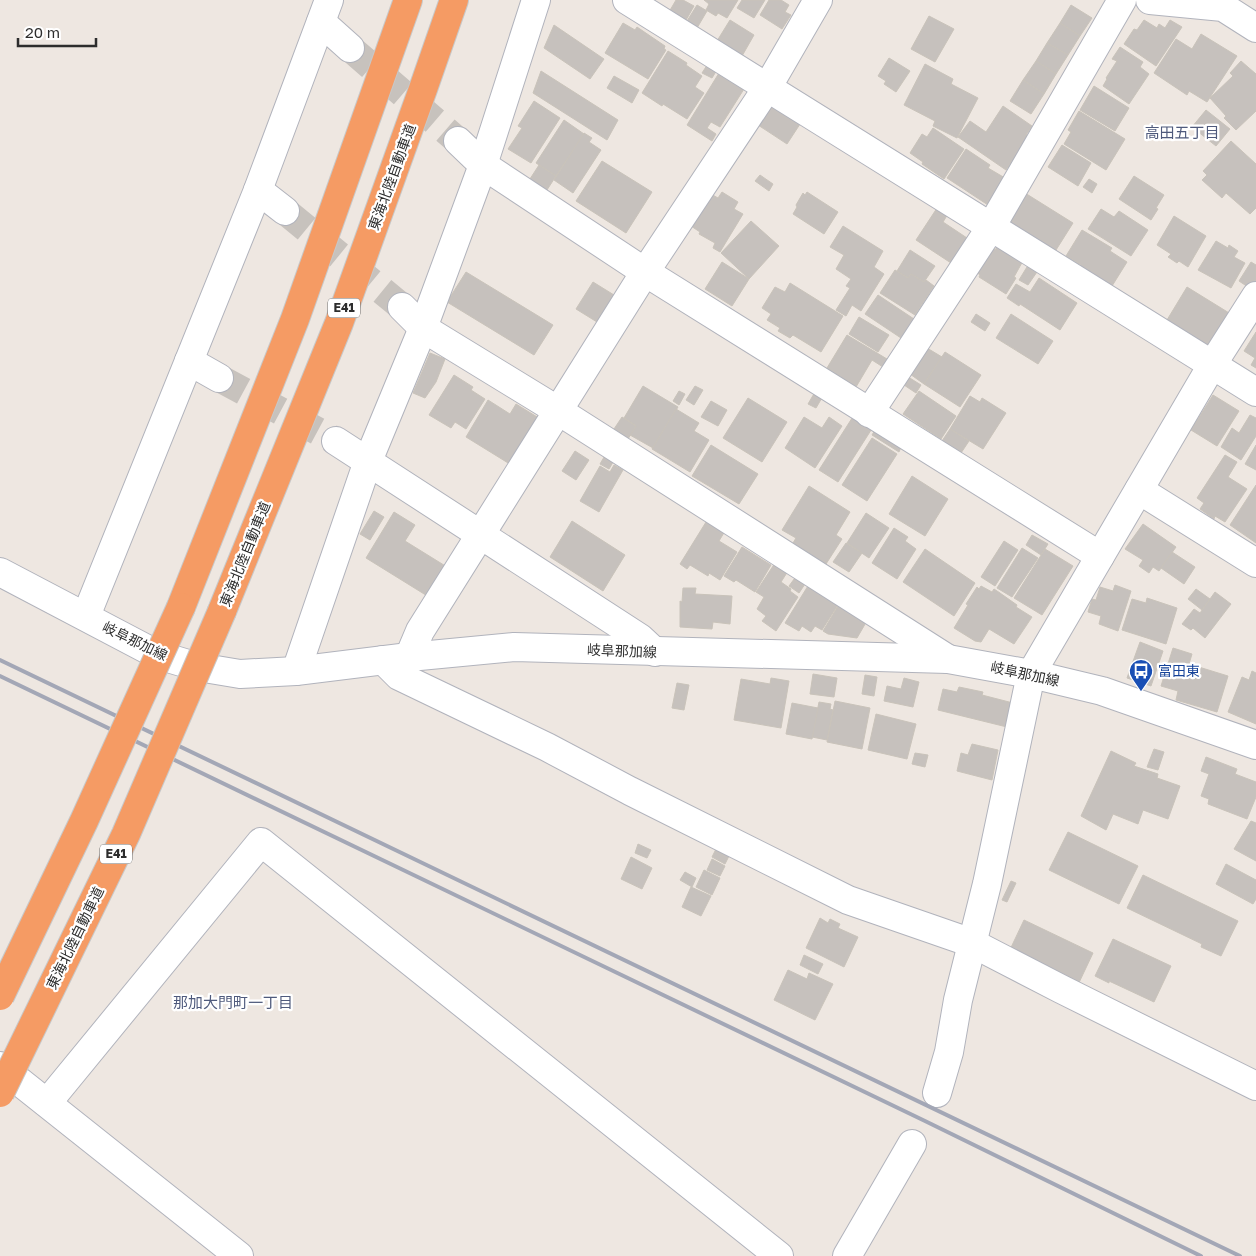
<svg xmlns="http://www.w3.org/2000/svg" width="1256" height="1256" font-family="'Golos Text','Noto Sans JP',sans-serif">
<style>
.building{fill:#c6c1bd;stroke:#c9c3ba}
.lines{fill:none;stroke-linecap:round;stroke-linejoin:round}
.minor-tunnel{stroke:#c7c2bd;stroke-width:28;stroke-dasharray:28 14;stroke-linecap:butt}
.minor-casing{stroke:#b1b3bc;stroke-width:30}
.secondary-casing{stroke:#b1b3bc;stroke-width:30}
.motorway-casing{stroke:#c8c8c8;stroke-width:30}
.minor{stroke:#fff;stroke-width:28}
.secondary{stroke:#fff;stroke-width:28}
.motorway{stroke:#f59b64;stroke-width:28}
.rail{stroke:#a3a7b6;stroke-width:4}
.motorway-bridge-casing{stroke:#c8c8c8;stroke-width:30;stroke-linecap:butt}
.motorway-bridge{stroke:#f59b64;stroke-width:28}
.labels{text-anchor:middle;stroke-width:4.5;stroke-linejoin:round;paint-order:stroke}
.shield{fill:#fff;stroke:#6c6c6c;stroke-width:1}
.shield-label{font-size:12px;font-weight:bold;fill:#2d2d2d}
.street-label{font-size:14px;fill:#2d2d2d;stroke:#fff}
.transit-label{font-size:14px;fill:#164399;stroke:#fff;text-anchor:start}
.neighbourhood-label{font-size:15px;fill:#4f5a7c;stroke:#fff}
</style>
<rect width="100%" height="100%" fill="#eee7e1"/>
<g class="building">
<polygon points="676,0 683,0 694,6 685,22 669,12"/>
<polygon points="704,0 738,0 727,18 718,13 716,16 706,10 709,4"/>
<polygon points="742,0 765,0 754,18 737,8"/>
<polygon points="769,0 781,0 789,5 785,12 791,15 782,29 760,15"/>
<polygon points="697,5 707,11 697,28 687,21"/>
<polygon points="1071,5 1092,18 1080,36 1060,23"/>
<polygon points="929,16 954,29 935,62 911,49"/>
<polygon points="730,20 754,35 742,56 717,41"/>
<polygon points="1144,20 1157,28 1159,24 1165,28 1170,20 1182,27 1156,66 1124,44 1134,29 1137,30"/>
<polygon points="623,23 635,30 637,27 665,46 664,49 666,50 648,79 605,53"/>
<polygon points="1060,23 1080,36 1068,55 1047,43"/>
<polygon points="554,25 604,59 590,79 544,48"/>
<polygon points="1201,34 1237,56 1207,102 1189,91 1187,95 1154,73 1176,39 1192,49"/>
<polygon points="1047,43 1068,55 1056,74 1036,61"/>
<polygon points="1120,47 1143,62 1140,67 1149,74 1129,104 1103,86 1107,79 1106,78 1117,61 1112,59"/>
<polygon points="668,51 687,63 686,65 702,76 695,87 704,93 687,119 663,104 662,106 642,93"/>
<polygon points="889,58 910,71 896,92 884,84 886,81 878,76"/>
<polygon points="711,59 720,65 712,78 702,73"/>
<polygon points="1036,61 1056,74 1044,94 1023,80"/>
<polygon points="1241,61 1256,74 1256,111 1236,130 1224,118 1226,116 1210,98 1233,76 1230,73"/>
<polygon points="925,64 953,79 951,84 978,98 957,138 933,126 935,121 904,105"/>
<polygon points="541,71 618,120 607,140 533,93"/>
<polygon points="719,73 744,89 720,127 711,122 707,128 716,134 712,141 687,125"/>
<polygon points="614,76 639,90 632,103 607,88"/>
<polygon points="1023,80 1044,94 1031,114 1010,101"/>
<polygon points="1094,86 1129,108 1115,131 1080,110"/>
<polygon points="534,101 560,118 531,163 508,149 522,128 518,126"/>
<polygon points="773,102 802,121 787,144 758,125"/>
<polygon points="1003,106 1032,126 1026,135 1032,139 1018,159 1015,157 1006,170 958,137 970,121 986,132"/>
<polygon points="1206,110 1230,129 1216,146 1192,127"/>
<polygon points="1079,111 1125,139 1106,170 1064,144 1071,132 1068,130"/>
<polygon points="564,120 584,134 556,176 536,163"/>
<polygon points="933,128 964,149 944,179 922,164 923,162 910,153 922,134 927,137"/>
<polygon points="584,133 592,138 589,142 601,150 573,193 554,180"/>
<polygon points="1231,141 1256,164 1256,208 1250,214 1226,193 1222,198 1202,180 1207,175 1203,171"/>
<polygon points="1062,145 1091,163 1078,186 1048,167"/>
<polygon points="966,149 990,165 988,168 1005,178 988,205 947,178"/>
<polygon points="602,161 652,192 626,233 576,201"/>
<polygon points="539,165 556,176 545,193 528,182"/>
<polygon points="760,175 773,184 769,191 755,181"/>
<polygon points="1134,176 1164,195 1156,208 1158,209 1151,220 1119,199"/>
<polygon points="1089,179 1097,184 1092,193 1083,187"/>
<polygon points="722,192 738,202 734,209 743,214 720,252 713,248 715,243 699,234 700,232 691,226 711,194 718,198"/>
<polygon points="807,192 838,212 824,234 793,214 797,207 796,205 803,193 805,195"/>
<polygon points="1025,193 1073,223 1056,250 1049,251 1006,224"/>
<polygon points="941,202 951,209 943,222 967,238 951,263 916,240"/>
<polygon points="1101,209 1114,217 1119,211 1148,230 1131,256 1088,229"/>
<polygon points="1174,216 1206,236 1188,267 1179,261 1177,263 1168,257 1171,254 1157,245"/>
<polygon points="751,221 779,246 749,279 721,253"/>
<polygon points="843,226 883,251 874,267 884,274 861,311 852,305 846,316 836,310 850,288 846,286 851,279 836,269 844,255 830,247"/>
<polygon points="1082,230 1112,248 1110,251 1127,262 1112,286 1078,269 1081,265 1066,256"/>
<polygon points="1216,241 1228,248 1229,245 1238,251 1234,257 1245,263 1231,288 1198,270"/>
<polygon points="999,244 1024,259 1014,277 1016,278 1006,294 979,277 980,275 975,271 990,247 995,250"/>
<polygon points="910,250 935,266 924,282 911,274 908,278 897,271"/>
<polygon points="722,262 749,279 732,306 705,289"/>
<polygon points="1030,262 1039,269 1028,285 1019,280"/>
<polygon points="1251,262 1256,265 1256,288 1254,291 1239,281"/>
<polygon points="895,270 908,278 911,274 924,282 926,280 934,286 915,315 880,293"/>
<polygon points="466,272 553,325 534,355 447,302"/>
<polygon points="1039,278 1077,303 1060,330 1020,304 1019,306 1007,298 1016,284 1030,292"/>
<polygon points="593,282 614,295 597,322 576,309"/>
<polygon points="790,283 843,316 821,352 793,335 790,338 778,331 780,328 767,320 771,314 762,308 775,287 785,292"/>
<polygon points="1187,287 1234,316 1213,349 1167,320"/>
<polygon points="878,295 914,319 901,338 865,314"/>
<polygon points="976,314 990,323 985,331 971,322"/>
<polygon points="1011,314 1053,341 1038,364 996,338"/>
<polygon points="859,317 889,335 878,352 849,334"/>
<polygon points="1256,332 1256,368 1251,365 1255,358 1244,351"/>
<polygon points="847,335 887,359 883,367 872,360 856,387 827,368"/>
<polygon points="927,348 942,357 924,384 910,374"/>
<polygon points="945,352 981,375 960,407 924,384"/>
<polygon points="430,353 445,359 436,382 425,398 413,393"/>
<polygon points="454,375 473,387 471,390 485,399 466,429 455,422 451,428 429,415"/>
<polygon points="905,375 921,385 916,393 901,383"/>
<polygon points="643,386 678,407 653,448 630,435 636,426 624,418"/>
<polygon points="695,386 703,390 694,405 686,400"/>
<polygon points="679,391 685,394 679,405 673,401"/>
<polygon points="919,391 956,416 941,439 903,414"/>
<polygon points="815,392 823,396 816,408 808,404"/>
<polygon points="1213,395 1239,411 1217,446 1191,430"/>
<polygon points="970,396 980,402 982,398 1006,413 983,449 950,429"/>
<polygon points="748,398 787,422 762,462 723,438"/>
<polygon points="488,400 510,414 516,404 542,420 513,466 466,437"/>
<polygon points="711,401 727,410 718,426 701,417"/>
<polygon points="676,409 699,423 694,431 709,440 690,472 652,449"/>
<polygon points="854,415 873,427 838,482 819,470"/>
<polygon points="1250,415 1256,418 1256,436 1241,460 1221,447 1232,428 1239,433"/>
<polygon points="622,417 636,426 628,439 614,429"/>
<polygon points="804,417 822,428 829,417 842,426 815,468 785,448"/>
<polygon points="950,429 969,441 961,453 942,441"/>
<polygon points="875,430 901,447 899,452 872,435"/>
<polygon points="872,438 897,454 867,501 842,485"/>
<polygon points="711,445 758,474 739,504 692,476"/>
<polygon points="1256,445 1256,470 1245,464"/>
<polygon points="575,451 589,460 576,480 562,471"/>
<polygon points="607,452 616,457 609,469 600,464"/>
<polygon points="1225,455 1237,462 1228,477 1247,489 1225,522 1215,516 1214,519 1200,509 1204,503 1197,498"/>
<polygon points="614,465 623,470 599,512 580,501 600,466 610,472"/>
<polygon points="912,476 948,499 925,536 889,514"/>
<polygon points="1256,485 1256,543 1230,525"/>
<polygon points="809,486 850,512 836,535 842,539 826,564 793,543 796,538 782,530"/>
<polygon points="374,511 384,517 370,540 360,534"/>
<polygon points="394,512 415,525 405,541 447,567 429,597 366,558"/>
<polygon points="866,513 889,528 869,558 847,543"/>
<polygon points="711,514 728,526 719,541 737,552 720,580 709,573 708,576 690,565 687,569 680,564"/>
<polygon points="572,521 625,555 603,591 550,557"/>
<polygon points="1143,524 1176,547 1159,571 1153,567 1149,573 1139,566 1143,560 1125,549"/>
<polygon points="894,528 908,537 905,541 916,549 897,579 872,563"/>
<polygon points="1032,535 1048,544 1041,555 1026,545"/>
<polygon points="1004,541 1018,550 995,586 981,577"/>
<polygon points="846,543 862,553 849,572 833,562"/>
<polygon points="742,547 771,565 755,592 736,580 734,582 724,576"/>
<polygon points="1022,548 1038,558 1012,597 997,588"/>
<polygon points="925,549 975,583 954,616 903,582"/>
<polygon points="1045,549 1073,566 1042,615 1014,598"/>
<polygon points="1172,552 1195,567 1184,584 1161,568"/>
<polygon points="775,563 788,571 781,582 791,589 790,591 798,597 776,631 762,621 766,616 757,609 764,597 756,592"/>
<polygon points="800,571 809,578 799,593 789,586"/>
<polygon points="811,581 841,600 822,630 815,626 811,632 802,626 799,631 785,623"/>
<polygon points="1115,585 1131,591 1118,631 1099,624 1101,616 1088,612 1092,599 1096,600 1100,587 1113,591"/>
<polygon points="981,586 992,592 994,589 1000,593 1017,605 1016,607 1032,617 1014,644 989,629 981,642 975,641 954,628 968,605 966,604 977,587 979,589"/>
<polygon points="683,588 696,588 695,594 732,596 730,624 713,622 712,629 680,627 680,601 682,602"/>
<polygon points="1196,589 1210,599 1202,610 1188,599"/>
<polygon points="1215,592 1231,604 1205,638 1193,628 1191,630 1182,624 1194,609 1200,613"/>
<polygon points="1147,598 1177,608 1166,644 1122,630 1132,599 1146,603"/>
<polygon points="841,601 868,619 857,638 828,634 823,631"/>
<polygon points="1140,642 1163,651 1151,686 1127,678"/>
<polygon points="1173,648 1192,654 1189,664 1228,676 1217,712 1176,700 1178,691 1161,686"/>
<polygon points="1252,671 1256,673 1256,724 1228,712 1242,677 1249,680"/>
<polygon points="813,674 837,678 834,697 810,694"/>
<polygon points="865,675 877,677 874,696 862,694"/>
<polygon points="771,678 789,681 781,728 734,720 741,679 770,684"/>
<polygon points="904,678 919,682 913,707 884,701 887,686 901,689"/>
<polygon points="677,683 689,685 684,710 672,708"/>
<polygon points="959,687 983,692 982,695 1013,703 1007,727 938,710 943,689 957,692"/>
<polygon points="835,701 870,708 862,749 827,742"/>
<polygon points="819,702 831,704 830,709 833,710 827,740 812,737"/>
<polygon points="792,703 818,708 812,739 786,734"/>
<polygon points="876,714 916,724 907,759 868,750"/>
<polygon points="972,744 998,750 992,780 957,771 961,753 968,755"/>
<polygon points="1154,749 1164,752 1158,770 1147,767"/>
<polygon points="1111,751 1136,763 1134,766 1158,774 1157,778 1180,786 1168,819 1143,810 1138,824 1113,814 1106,830 1081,816"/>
<polygon points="915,753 928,755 925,767 912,764"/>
<polygon points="1206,757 1237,769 1235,774 1256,782 1256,797 1247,819 1208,804 1209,799 1201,796 1209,774 1201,771"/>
<polygon points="1251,821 1256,823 1256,861 1234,849"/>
<polygon points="1068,832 1138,866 1119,904 1049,870"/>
<polygon points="638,844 651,850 647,858 635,853"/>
<polygon points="717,847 730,854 725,864 712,857"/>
<polygon points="631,857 652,868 642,889 621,879"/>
<polygon points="712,859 725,866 720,876 707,870"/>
<polygon points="1226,864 1256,880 1256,899 1253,904 1216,884"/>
<polygon points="704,870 720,878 712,895 696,887"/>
<polygon points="685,872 696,878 692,887 680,880"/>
<polygon points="1143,875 1238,921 1221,956 1201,947 1202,944 1127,908"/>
<polygon points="1011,881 1016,883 1007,902 1002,900"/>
<polygon points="691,887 711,896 701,916 682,907"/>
<polygon points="820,918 828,923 830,919 840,924 838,928 858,937 844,967 806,948"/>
<polygon points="1024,920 1093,953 1076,989 1007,956"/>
<polygon points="1113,939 1171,966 1154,1002 1109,981 1109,983 1095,976"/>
<polygon points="804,955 823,964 818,974 800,965"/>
<polygon points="788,970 807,979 809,973 833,984 815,1020 774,1000"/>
</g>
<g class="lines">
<g class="minor-tunnel">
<polyline points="350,48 458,141"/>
<polyline points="285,211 402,307"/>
<polyline points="219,378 336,441"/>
</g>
<g class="minor-casing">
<g id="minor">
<polyline points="627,0 1256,392"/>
<polyline points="1150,0 1223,7 1256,28"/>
<polyline points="321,22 350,48"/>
<polyline points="458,141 483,165 645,272 1100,556"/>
<polyline points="258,190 285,211"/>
<polyline points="402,307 423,328 557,410 948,659"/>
<polyline points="189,361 219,378"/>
<polyline points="869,413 991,227 1122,0"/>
<polyline points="336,441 640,638 655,652"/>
<polyline points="1139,490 1256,563"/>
<polyline points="86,616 258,190 329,0"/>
<polyline points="409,657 420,631 645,272 767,88 818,0"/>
<polyline points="383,660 399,676 547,747 630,791 848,900 972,943 1061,989 1256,1086"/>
<polyline points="296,671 368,461 423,328 483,165 536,0"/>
<polyline points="0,1066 239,1256"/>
<polyline points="937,1093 949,1052 958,1000 987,884 1031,674 1212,365 1256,296"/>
<polyline points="47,1103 261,842 779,1256"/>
<polyline points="847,1256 912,1144"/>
</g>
</g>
<g class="secondary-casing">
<polyline id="secondary" points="0,572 158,655 198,667 240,674 296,671 409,657 514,647 948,659 1031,674 1102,691 1256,745"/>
</g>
<g class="motorway-casing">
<g id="motorway">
<polyline points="181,607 295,319 408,0"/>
<polyline points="222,611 339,323 423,89 454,0"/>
</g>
</g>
<use href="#minor" class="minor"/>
<use href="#secondary" class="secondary"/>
<use href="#motorway" class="motorway"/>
<g class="rail">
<polyline points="0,660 1240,1256"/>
<polyline points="0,676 925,1121 1201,1256"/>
</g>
<g class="motorway-bridge-casing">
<g id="motorway-bridge">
<polyline points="0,996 84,821 181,607"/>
<polyline points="0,1093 126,834 222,611"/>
</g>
</g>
<use href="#motorway-bridge" class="motorway-bridge"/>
</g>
<defs>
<g id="bus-pin" transform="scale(1.25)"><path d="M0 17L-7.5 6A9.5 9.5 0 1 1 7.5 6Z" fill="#1a4fb4" stroke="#fff"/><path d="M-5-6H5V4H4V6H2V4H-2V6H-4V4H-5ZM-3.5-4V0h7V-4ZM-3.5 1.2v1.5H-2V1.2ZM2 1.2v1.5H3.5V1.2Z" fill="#fff"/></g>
</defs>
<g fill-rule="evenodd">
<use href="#bus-pin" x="1141" y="671"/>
</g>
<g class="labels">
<g class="shield">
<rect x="328" y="298.5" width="32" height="19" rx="4"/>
<rect x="100" y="844.5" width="32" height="19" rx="4"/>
</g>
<g class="shield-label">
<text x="344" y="312">E41</text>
<text x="116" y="858">E41</text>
</g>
<g class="street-label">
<text transform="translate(392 177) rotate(-70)" y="5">東海北陸自動車道</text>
<text transform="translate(245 554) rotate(-68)" y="5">東海北陸自動車道</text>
<text transform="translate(135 641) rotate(26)" y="5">岐阜那加線</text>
<text transform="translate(622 651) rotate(2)" y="5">岐阜那加線</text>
<text transform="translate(1025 674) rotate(12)" y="5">岐阜那加線</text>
<text transform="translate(75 938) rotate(-64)" y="5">東海北陸自動車道</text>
</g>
<g class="transit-label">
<text x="1158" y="676">富田東</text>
</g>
<g class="neighbourhood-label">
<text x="1182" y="138">高田五丁目</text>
<text x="233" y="1008">那加大門町一丁目</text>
</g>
</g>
<path d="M18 38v8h78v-8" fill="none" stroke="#2d2d2d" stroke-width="2.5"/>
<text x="25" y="38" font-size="15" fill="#2d2d2d" stroke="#ffffff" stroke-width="4" paint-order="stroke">20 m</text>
</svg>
